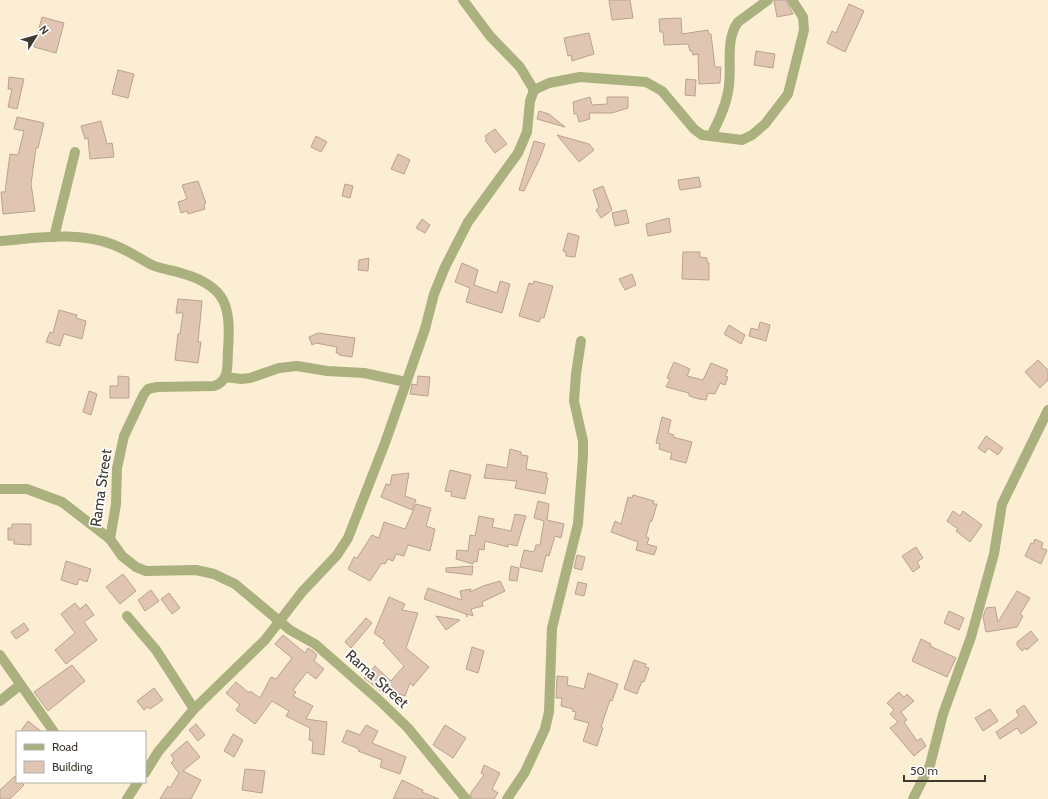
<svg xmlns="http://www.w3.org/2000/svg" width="1048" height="799" font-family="Cabin,sans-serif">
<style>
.building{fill:#dfc5b2;stroke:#bba290}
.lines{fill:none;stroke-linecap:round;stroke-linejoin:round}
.minor{stroke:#abb07f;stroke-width:10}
.labels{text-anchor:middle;stroke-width:3.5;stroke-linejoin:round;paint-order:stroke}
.street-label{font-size:15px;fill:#3f3a2f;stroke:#fff}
</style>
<rect width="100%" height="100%" fill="#fbeed2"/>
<g class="building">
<polygon points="609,0 630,0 633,18 612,20"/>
<polygon points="774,0 786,0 793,14 777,17"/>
<polygon points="849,4 864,11 845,52 827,43 832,31 836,33"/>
<polygon points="42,17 64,23 56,53 34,47"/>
<polygon points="681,18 682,34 708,30 709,34 711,34 715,67 721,67 720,83 699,84 698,54 693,55 692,51 690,51 688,44 664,45 663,32 660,32 659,19"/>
<polygon points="589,33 594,54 572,61 571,55 568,56 564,38"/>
<polygon points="756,51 775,54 773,68 754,65"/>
<polygon points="118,70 134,74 128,98 112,94"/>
<polygon points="9,77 24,79 17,109 8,107 12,89 8,89"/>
<polygon points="686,79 696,80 695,96 685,95"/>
<polygon points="590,97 592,105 607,104 607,97 628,97 628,108 612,113 589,113 590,119 579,122 577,114 574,114 573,102"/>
<polygon points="539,111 549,114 565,127 537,119"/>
<polygon points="17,117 44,123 38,148 36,148 31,184 35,211 3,214 1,192 5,192 10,154 18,155 24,131 14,129"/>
<polygon points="101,121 107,144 112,143 114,157 90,159 88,138 85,139 81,126"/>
<polygon points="495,129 507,144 495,153 485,140 487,139 485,136"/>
<polygon points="557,135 589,144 594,150 579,162"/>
<polygon points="316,136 327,142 321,152 311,147"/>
<polygon points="534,141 545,144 540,158 524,191 519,190"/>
<polygon points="398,154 410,160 404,174 391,169"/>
<polygon points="699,177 701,187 680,190 678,180"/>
<polygon points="198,181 206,203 204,204 205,209 188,214 187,211 181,213 178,202 187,199 182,185"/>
<polygon points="345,184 353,186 350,198 342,196"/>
<polygon points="603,186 612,210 601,218 596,210 599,207 593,190"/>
<polygon points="626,210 629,223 615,226 612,213"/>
<polygon points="669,218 671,232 648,236 646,224"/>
<polygon points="422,219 430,225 425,233 416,228"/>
<polygon points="568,233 579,236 575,257 566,256 566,252 563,251"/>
<polygon points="683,252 700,252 700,257 707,258 707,262 709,263 709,280 682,279"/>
<polygon points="369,258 368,271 358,270 359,260"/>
<polygon points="462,263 478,270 474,285 497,293 500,281 510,284 502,313 466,302 470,288 455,282"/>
<polygon points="632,274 636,285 625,290 619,279"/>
<polygon points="534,281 553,286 544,318 541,317 539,322 519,316 529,283 533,284"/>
<polygon points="178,299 202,301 198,342 201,342 198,363 175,360 178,334 180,334 183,313 176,313"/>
<polygon points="59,310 77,315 76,318 86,321 82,339 64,334 60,346 46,342 50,332 53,333"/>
<polygon points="760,322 770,325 766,341 749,336 751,328 758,330"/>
<polygon points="729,325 745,335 741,344 724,334"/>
<polygon points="318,333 355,338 352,357 339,355 339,353 336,353 337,347 316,343 312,345 309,337"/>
<polygon points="1038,360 1048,370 1048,380 1040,388 1025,372"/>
<polygon points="674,362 690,369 687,376 703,380 711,363 728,370 725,376 728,377 725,385 720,383 715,394 708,393 706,400 699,399 689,396 689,393 666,387 670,379 667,378"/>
<polygon points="118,376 129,377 129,398 110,398 110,386 118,386"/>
<polygon points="418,376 430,377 428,396 410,394 412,384 417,385"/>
<polygon points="89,391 97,394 91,415 83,412"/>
<polygon points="662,417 671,420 668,433 674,435 673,437 692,442 686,463 670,459 672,453 659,449 660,444 656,443"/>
<polygon points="986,436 1003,448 998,455 988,448 985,453 978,448"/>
<polygon points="510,449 521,452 521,455 528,456 526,469 547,473 546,478 548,478 545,494 515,488 517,481 484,478 487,464 507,468"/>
<polygon points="450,470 471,475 465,499 451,496 452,492 445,491"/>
<polygon points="409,473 405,496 416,500 412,510 381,497 386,484 390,485 392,475"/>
<polygon points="633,495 654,501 653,504 657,504 652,521 650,521 646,537 649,538 647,544 657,547 654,555 636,550 638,542 611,532 615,521 621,524 628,497 632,498"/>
<polygon points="538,501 549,504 547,520 564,524 561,538 555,536 549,556 546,555 542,572 520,567 524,550 534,552 536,545 540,545 544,521 534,518"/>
<polygon points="416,504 431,508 426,526 435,529 430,551 408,545 404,556 396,554 393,561 388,559 385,564 382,563 370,581 348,569 354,557 357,558 372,535 379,538 384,522 405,529"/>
<polygon points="953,511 960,516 963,511 982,525 970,542 956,531 958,529 947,521"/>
<polygon points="515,514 526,516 517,546 508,544 508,547 485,541 484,550 479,549 477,562 474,561 473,564 456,559 457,550 468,551 470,535 475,536 479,516 494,519 492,527 511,531"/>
<polygon points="12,524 31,524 31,545 14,544 14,540 8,540 8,528 12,528"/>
<polygon points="1035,539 1043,543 1041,548 1047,550 1041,564 1025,556 1031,543 1033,544"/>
<polygon points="916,547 923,558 917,562 920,567 913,572 902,556"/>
<polygon points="577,555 585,557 582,570 574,568"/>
<polygon points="66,561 91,569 87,582 79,579 77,585 61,580"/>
<polygon points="473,566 472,575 446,572 446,568"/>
<polygon points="511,566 519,568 517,581 509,580"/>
<polygon points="123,574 136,591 120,604 106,587"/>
<polygon points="500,581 505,591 482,602 483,606 471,609 473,616 467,614 467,617 466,614 424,599 428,588 462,600 460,591 471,589 470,592 483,586"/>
<polygon points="578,582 587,584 584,596 575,594"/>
<polygon points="151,590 159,601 145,611 138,600"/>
<polygon points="1017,591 1030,598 1020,614 1023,616 1017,627 986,632 983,617 986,608 995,607 998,622"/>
<polygon points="169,593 180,608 172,614 161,599"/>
<polygon points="389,597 405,604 402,610 418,613 406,648 429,667 413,686 410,683 405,696 387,690 385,694 364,678 375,666 391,681 404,666 383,643 385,641 374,633"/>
<polygon points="75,603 80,609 86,604 94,615 84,622 97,640 66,664 55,650 75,633 61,614"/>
<polygon points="949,611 964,618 959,630 944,623"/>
<polygon points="436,616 460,620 446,630"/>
<polygon points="366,618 372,623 351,648 345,642"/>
<polygon points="24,623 29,630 16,639 11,632"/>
<polygon points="1031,631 1038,640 1027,650 1026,648 1022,651 1017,645 1017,642"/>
<polygon points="283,635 305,653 308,648 313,651 317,655 314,661 324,669 316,679 307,672 293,690 296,692 293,696 313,706 306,719 327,722 324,755 312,753 313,741 309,740 310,728 286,716 289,711 272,701 255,724 236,710 240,705 226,693 236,682 249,693 250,691 260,698 271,677 276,679 292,658 275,644"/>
<polygon points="921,639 931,644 930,646 956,658 947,677 912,661"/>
<polygon points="472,647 484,651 478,673 466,669"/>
<polygon points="634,660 646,664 645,667 649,668 644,682 642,681 637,694 624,689"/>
<polygon points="72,665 85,681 48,711 34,692"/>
<polygon points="588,673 618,684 612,701 610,700 601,727 603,728 597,746 583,741 589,723 574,719 576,712 572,711 573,709 561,706 562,698 556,698 557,676 568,677 567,685 584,689"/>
<polygon points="154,688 163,700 150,709 148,707 144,710 137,701"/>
<polygon points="899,692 904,697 907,694 914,701 901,712 907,720 904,722 917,741 921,738 926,746 914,756 890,728 898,722 890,714 894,710 887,703"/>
<polygon points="1024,705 1037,723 1021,734 1017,728 1000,739 996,732 1019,716 1016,711"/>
<polygon points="990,709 998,721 983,731 975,718"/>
<polygon points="28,721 42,732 20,732"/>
<polygon points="196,724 205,735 198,741 189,730"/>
<polygon points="366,725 378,731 372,743 406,757 400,774 380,767 382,760 358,751 359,749 342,742 347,730 360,735"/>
<polygon points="445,725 466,738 453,758 433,745"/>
<polygon points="233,734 243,740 234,757 224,751"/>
<polygon points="187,741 200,757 183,771 201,780 191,799 160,799 168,786 170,788 179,773 171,763 174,760 171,755"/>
<polygon points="484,765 500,773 492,789 498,793 494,799 472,799 470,794 484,775 481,773"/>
<polygon points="245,769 265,771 262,793 242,790"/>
<polygon points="15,776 17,782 21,782 24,785 10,799 0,799 0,790"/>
<polygon points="402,780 423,790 422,792 439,799 393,799"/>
</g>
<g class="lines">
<g class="minor">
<polyline points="463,0 490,36 520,67 534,90"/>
<path d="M711 136C718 122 725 108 728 92 733 70 724 41 738 22L768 0"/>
<polyline points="54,237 75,152"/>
<path d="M0 241C38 238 78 231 114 245 129 251 139 258 152 265 161 269 171 270 181 273 227 286 231 306 228 351 227 365 230 381 214 386L157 387 148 389 144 394 124 436 117 468 116 504 110 539 122 556 136 567 146 571 196 570 214 574 235 584 290 630 315 644 380 701 408 728 466 799"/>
<polyline points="226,377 241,379 250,378 279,368 297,366 327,371 364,373 406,382"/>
<polyline points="0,489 27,489 62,502 110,539"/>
<polyline points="127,616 156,650 194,709"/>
<polyline points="0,655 54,732"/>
<polyline points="0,701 20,685"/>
<polyline points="145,773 158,752 194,709 265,640 302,592 337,555 348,538 385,443 425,329 434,294 445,267 468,222 518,153 527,132 530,101 534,90 549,83 580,77 646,82 662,91 694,129 702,135 742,140 752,135 765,124 788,94 804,30 803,17 792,0"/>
<polyline points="127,799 138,782"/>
<polyline points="507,799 525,772 545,729 549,712 552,628 578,524 583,456 583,441 574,401 576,374 581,341"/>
<polyline points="913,799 930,765 943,714 971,637 994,554 1002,504 1048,410"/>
</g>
</g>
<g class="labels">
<g class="street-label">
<text transform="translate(101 488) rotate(-82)" y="5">Rama Street</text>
<text transform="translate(377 679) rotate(42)" y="5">Rama Street</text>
</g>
</g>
<rect x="16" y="731" width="130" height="52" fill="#ffffff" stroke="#b2b0ac"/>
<rect x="24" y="744" width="20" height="6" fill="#abb07f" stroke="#b2b0ac"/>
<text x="52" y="751" font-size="12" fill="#3f3a2f">Road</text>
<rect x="24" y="761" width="20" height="12" fill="#dfc5b2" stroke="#b2b0ac"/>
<text x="52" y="771" font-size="12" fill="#3f3a2f">Building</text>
<g transform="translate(36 36) rotate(53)" stroke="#ffffff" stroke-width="3" paint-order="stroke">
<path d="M0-3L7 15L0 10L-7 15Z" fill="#3f3a2f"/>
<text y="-6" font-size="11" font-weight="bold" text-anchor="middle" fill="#3f3a2f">N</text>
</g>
<path d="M904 775v6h81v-6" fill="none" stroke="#3f3a2f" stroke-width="2"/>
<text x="910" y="775" font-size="12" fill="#3f3a2f" stroke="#ffffff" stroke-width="3" paint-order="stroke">50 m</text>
</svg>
